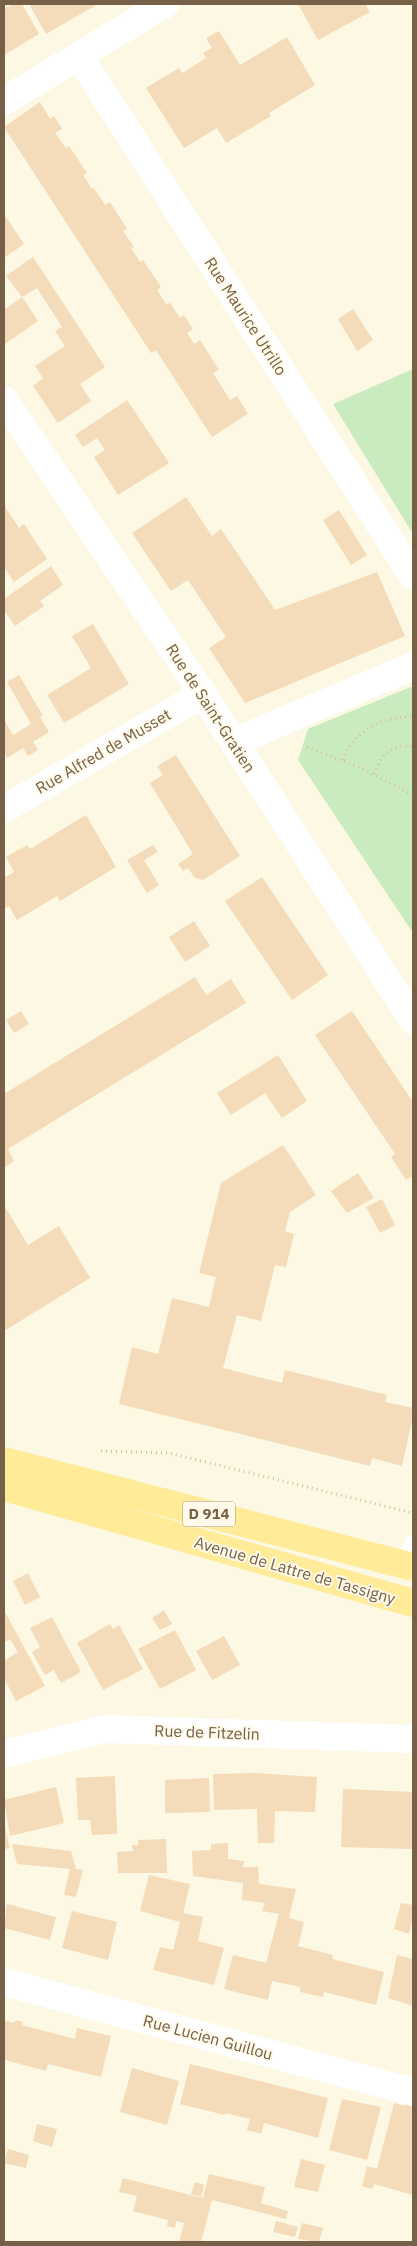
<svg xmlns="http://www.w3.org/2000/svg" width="417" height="2246" font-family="'IBM Plex Sans',sans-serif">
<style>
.green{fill:#caebc0}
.building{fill:#f4dbb9}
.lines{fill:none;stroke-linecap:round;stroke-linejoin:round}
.path{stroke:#d9be9c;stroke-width:3;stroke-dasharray:1 4;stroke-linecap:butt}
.lane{stroke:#fff;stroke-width:16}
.street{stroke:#fff;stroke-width:28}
.primary{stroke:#ffeb98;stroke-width:28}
.labels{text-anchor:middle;stroke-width:4;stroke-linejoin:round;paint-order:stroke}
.shield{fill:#fffaea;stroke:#9f8e78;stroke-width:1}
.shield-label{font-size:15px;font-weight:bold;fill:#766047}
.street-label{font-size:16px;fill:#766047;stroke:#fffaea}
</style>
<rect width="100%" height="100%" fill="#fdf8e3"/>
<g class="green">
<polygon points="413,369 413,534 333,404"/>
<polygon points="413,686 413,933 298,760 308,729"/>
</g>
<g class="building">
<polygon points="13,4 22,4 39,34 4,55 4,9"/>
<polygon points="29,4 98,4 46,34"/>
<polygon points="298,4 365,4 370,12 318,40"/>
<polygon points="219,31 240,65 287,37 315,85 269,113 271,116 226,143 217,128 184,148 146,88 179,68 183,73 206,58 203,53 212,48 206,38"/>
<polygon points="40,102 50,119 54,116 62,129 55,133 66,148 69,146 87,173 83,175 92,189 94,188 105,205 110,202 127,229 123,231 134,247 131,248 140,262 143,260 161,287 157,290 166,304 170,303 180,318 184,315 193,329 187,333 194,344 200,340 219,370 213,373 230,400 237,396 248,414 212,437 156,350 151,353 4,127"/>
<polygon points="4,214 24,244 4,258"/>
<polygon points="33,257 105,367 80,384 91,401 58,423 33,386 43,378 35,366 65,346 55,331 62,327 37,288 22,297 6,276"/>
<polygon points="22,297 38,321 5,344 4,310"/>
<polygon points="353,309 373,340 357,351 338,319"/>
<polygon points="127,400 169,463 118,495 94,457 105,450 97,438 83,447 75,435"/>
<polygon points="186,497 212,536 221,529 275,610 377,572 405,636 245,703 209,648 226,637 188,580 171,591 132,533"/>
<polygon points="4,505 19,528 24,524 47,559 14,582 4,567"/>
<polygon points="339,510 367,555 351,565 323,520"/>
<polygon points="51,566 63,585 40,601 44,606 15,626 4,610 4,599"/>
<polygon points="93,624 129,684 64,723 47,695 91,668 72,636"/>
<polygon points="19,675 43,716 40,717 49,732 33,742 38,750 28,756 23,748 7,758 4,752 4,720 13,735 31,724 7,682"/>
<polygon points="176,755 240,856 203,880 195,878 188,868 183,871 178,864 193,854 150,783 163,775 157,766"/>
<polygon points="86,815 116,867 60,901 57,896 17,920 9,906 4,909 4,878 14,872 6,857 27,845 30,849"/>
<polygon points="153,845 158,852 144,860 159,885 147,893 127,860"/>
<polygon points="262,877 328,975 292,1000 225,901"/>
<polygon points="194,921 210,946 185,962 169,937"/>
<polygon points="195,977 206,995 231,979 246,1003 8,1149 14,1161 4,1168 4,1094"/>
<polygon points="21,1011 29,1024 14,1033 6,1020"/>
<polygon points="352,1011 413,1102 413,1180 412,1177 406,1180 391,1157 395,1154 315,1035"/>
<polygon points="278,1055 307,1101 282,1118 265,1093 231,1115 217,1093"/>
<polygon points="283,1145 316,1195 290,1212 285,1231 294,1234 286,1267 275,1265 261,1321 237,1315 223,1368 282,1383 285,1370 387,1395 385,1402 413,1408 413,1416 402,1466 372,1458 370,1466 119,1404 132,1347 158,1354 172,1298 209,1307 216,1277 199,1273 221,1183"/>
<polygon points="358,1173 374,1198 347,1213 331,1191"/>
<polygon points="382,1199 395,1225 380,1233 366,1207"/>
<polygon points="4,1205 28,1245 59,1226 90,1278 4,1331"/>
<polygon points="28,1573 40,1597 25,1605 13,1581"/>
<polygon points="164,1610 172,1624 160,1630 152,1618"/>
<polygon points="5,1612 45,1686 16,1701 4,1678 4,1661 18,1652 10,1639 4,1643 4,1613"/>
<polygon points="52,1617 81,1672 61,1683 54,1670 45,1675 32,1652 40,1647 30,1628"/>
<polygon points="110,1624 113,1629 119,1625 143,1669 103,1690 77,1643"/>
<polygon points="175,1630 196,1670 160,1689 138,1649"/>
<polygon points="224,1636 240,1665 212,1680 196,1651"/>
<polygon points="256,1773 317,1777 315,1812 275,1811 274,1843 258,1843 257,1809 214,1810 213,1774"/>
<polygon points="115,1776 117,1834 92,1835 90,1820 78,1820 76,1778"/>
<polygon points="209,1778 210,1812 165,1813 165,1780"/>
<polygon points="56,1787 64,1823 10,1836 4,1800"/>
<polygon points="343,1789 413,1792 413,1849 341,1847"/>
<polygon points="4,1824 10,1848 4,1849"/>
<polygon points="166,1839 167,1873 118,1873 117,1852 133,1851 132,1845 138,1845 138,1840"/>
<polygon points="228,1843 228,1859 244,1861 243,1867 258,1867 259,1884 296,1889 289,1918 304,1922 298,1946 333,1955 332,1959 384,1972 376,2005 324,1992 323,1997 300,1992 300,1987 272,1981 268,2000 224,1989 233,1955 266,1963 279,1914 262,1911 265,1903 242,1900 243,1883 193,1876 192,1851 211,1850 211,1844"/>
<polygon points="12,1844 71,1851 76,1869 83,1870 76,1897 64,1895 70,1869 17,1864"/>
<polygon points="149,1875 190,1884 183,1913 203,1917 198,1941 224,1948 214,1985 153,1970 160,1947 173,1950 180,1922 140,1911"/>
<polygon points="401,1903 413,1905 413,1918 409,1934 394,1929"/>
<polygon points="7,1904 56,1917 50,1940 4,1928"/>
<polygon points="72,1911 117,1922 108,1960 62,1948"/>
<polygon points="397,1955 413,1959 413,2006 388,1998"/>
<polygon points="4,2020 14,2023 16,2020 23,2022 22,2025 75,2039 77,2028 111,2036 101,2077 48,2064 46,2071 5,2060"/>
<polygon points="190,2064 328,2098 318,2138 264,2123 261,2134 247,2130 250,2119 225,2113 225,2115 180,2104"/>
<polygon points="132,2068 179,2081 167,2125 120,2112"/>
<polygon points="342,2099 381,2107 367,2160 329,2150"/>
<polygon points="394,2103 405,2106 405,2103 413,2105 413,2195 374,2184 372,2189 362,2186 367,2166 377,2169"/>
<polygon points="37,2124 57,2129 52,2147 33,2141"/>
<polygon points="8,2149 29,2155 26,2168 4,2163"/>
<polygon points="301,2159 325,2165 318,2192 294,2187"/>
<polygon points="209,2174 265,2187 261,2203 288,2211 286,2219 212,2200 201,2242 179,2242 184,2223 176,2221 175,2228 167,2226 168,2220 133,2211 137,2196 119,2192 123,2178 203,2198"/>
<polygon points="195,2182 204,2185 201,2197 191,2194"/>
<polygon points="276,2221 298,2227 295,2237 273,2232"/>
<polygon points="302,2223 323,2228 319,2242 298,2239"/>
</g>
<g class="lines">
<g class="path">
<polyline points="307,747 361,768 413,795"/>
<path d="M343 760C353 730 384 716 413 717"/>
<path d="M374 774C380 756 393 743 413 747"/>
<polyline points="101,1451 169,1453 413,1513"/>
</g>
<polyline class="lane" points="402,1564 413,1543"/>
<g class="street">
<polyline points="79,56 413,576"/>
<polyline points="4,101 165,4"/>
<polyline points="4,400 203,694 413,1020"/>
<polyline points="234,742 413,666"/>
<polyline points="4,809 203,694"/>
<polyline points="4,1754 105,1729 413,1739"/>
<polyline points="4,1982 413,2092"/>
</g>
<g class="primary">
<polyline points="4,1461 413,1567"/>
<polyline points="4,1487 413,1603"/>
</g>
</g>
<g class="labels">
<rect class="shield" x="183" y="1501.5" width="52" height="25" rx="4"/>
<g class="shield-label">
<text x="209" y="1519">D 914</text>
</g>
<g class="street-label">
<text transform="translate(246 316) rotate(57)" y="6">Rue Maurice Utrillo</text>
<text transform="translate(211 708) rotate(57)" y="6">Rue de Saint-Gratien</text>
<text transform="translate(103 751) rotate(-30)" y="6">Rue Alfred de Musset</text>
<text transform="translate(295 1570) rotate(16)" y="6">Avenue de Lattre de Tassigny</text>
<text transform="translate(207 1732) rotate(2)" y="6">Rue de Fitzelin</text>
<text transform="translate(208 2037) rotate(15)" y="6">Rue Lucien Guillou</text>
</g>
</g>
<rect width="417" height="2246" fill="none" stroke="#766047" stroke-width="10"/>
</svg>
